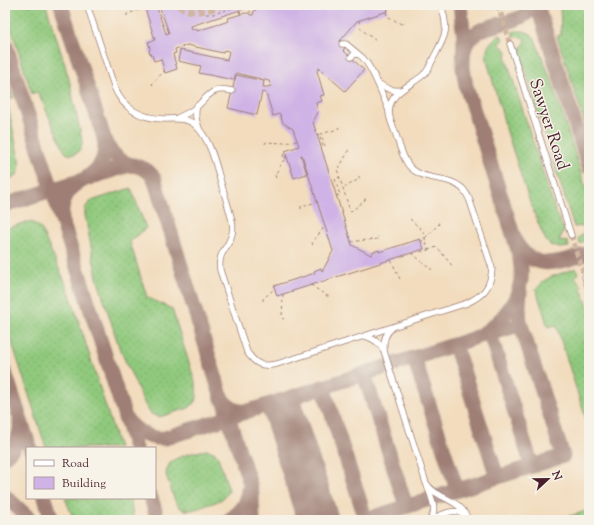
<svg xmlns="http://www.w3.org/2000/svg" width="594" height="525" font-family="'Sorts Mill Goudy',serif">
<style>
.grass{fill:url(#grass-dots);stroke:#6d7454}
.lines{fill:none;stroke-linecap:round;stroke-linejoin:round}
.taxiway{stroke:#9e7e74;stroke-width:15}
.building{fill:#cfb3e6}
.minor-tunnel{stroke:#d0b6a0;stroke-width:5.5;stroke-dasharray:5.5 3;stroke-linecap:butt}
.major-tunnel{stroke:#d0b6a0;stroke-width:7;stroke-dasharray:7 3.5;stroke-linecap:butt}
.minor-casing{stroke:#9e7e74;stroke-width:7}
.path{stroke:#9e7e74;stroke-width:1;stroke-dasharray:3 3;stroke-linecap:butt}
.minor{stroke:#fff;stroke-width:5.5}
.path-bridge{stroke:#9e7e74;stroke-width:1;stroke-dasharray:3 3;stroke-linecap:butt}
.labels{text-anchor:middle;stroke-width:3;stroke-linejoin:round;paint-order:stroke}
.street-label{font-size:17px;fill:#4a1f2b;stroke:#f7f3e8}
</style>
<defs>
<pattern id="grass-dots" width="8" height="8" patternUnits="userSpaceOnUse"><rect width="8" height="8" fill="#90c97d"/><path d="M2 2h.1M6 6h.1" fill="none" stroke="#7eac6c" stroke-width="1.8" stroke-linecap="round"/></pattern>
</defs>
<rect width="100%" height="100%" fill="#f7f3e8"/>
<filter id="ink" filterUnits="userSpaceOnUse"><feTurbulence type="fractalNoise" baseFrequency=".025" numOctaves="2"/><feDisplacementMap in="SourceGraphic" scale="8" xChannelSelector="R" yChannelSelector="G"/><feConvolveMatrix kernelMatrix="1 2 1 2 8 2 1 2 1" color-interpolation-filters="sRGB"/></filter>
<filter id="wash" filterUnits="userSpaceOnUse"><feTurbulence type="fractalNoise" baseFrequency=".012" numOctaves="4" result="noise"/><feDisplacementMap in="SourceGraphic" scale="16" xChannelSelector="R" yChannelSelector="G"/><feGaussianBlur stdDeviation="0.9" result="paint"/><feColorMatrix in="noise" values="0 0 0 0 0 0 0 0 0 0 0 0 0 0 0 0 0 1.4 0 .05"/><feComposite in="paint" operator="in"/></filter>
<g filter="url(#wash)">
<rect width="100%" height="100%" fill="#f2dcbd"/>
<g class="grass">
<path d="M5 5H46L65 65V66L69 79 82 140C82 144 82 147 80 150 77 155 69 156 65 152 65 152 62 146 62 146L38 92 32 94 5 10Z"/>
<polygon points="560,5 589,5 589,136 557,36 561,35"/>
<path d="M516 31H524L531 34 535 39 552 82 584 182 589 200V238L580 244 578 238 583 234 585 226 574 227 519 51 526 41C524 37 519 36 514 37L512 32Z"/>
<path d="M501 35 503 41 499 44 507 51 506 58 556 213 564 230 559 241 568 242 569 247 560 248 550 245 547 242 543 235 530 203 507 132 486 57C486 46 491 40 501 35Z"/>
<path d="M5 73 13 98 7 100 20 164C19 176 16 177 5 181Z"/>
<polygon points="131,188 146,228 130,242 147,297 172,309 196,385 197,398 194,403 189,408 159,417 151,414 146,407 119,347 97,278 85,215 85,208 91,201"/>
<path d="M26 222C33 222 36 223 41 229L66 284 70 294 119 448H46L5 321V229Z"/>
<polygon points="576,268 578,274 575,277 582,286 581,289 586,300 589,311 589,429 556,325 548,327 536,289 545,280 551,277"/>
<path d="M207 450 214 452 218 457 229 490C225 499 219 501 210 504 204 506 193 511 186 510 175 509 172 492 169 483 168 481 167 477 166 475 166 471 168 466 170 463 176 456 198 451 207 450Z"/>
<polygon points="65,498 130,498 133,515 133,520 74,520"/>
<polygon points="589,510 589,520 557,520"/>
</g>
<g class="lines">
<g class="taxiway">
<path d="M61 5 106 144C111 152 116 158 124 162 137 168 144 164 154 178L222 399C229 408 236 412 247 411"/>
<polyline points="537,5 589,167"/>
<polyline points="5,43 135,448"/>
<path d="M464 51C471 16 522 31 533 5"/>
<polyline points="5,205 126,166 134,165"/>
<path d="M62 217C61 204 66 191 77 184 81 181 86 179 90 175 102 167 107 153 104 139"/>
<path d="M517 244C536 274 562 261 589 253"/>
<polyline points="490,334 532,466"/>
<polyline points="487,335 521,324"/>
<polyline points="455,345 497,477"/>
<polyline points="414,358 457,490"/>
<polyline points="5,372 30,448"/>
<polyline points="364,374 406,506"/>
<polyline points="323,387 366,520"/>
<polyline points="292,397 332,520"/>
<polyline points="280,401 318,520"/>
<polyline points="268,405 304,520"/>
<polyline points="226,410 249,481 252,494 253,520"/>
<path d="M125 418C135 430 149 440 165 438L469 340C494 331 517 307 521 280 522 269 520 257 517 247L466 86 463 68 464 37 460 5"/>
<path d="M5 456C16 447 21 436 20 422"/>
<polyline points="5,496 31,520"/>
<polyline points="45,498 52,520"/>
<polyline points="151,498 155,510 156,520"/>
<path d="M229 520C240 513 248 503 249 490"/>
<polyline points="365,520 563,456 520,322 519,307 520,291"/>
</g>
</g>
<g id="blocks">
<polygon class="building" points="144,5 156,5 166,34 169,33 159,5 256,5 191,26 192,30 196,28 197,31 229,21 228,18 245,13 249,13 250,15 253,15 254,11 257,9 257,7 264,5 278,5 280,7 282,5 386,5 388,11 357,21 340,41 345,48 343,50 364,70 345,91 319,68 317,71 324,95 320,96 322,101 316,103 318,112 313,122 352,245 371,255 372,254 372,252 379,250 379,252 420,239 424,249 277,296 274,286 315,273 314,271 321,268 322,271 323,270 333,251 302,155 301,155 307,174 294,178 285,151 299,146 293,129 283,123 280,114 273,116 266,93 262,92 257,115 228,108 236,75 264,81 263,87 267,87 271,86 269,81 236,73 234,80 199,73 201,66 178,61 180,50 227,60 229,51 224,50 223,53 187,45 175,49 176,53 173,54 177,69 165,73 161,59 154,61 152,55 149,52 150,48 148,42 155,40"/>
</g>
</g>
<g filter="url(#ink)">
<use href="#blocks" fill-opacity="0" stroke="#9e7e74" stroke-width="1"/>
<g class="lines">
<g class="minor-tunnel">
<polyline points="498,5 510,44"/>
<polyline points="571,235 585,277"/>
</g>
<path class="major-tunnel" d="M178 5C194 16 207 10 223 5"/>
<g class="minor-casing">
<g id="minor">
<path d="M87 5 115 89C124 109 141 118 163 119 174 119 186 117 195 125 210 138 216 165 221 183 225 196 229 208 232 221 233 226 233 232 231 237 226 251 218 252 220 270L247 352C256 365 262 367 277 364L467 303C484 295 491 287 492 268L470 201C468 196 466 192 462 188 447 175 423 182 409 166 403 158 400 148 397 138 395 130 389 120 389 112 389 92 411 86 423 75 429 71 431 63 434 57 446 35 449 30 441 5"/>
<polyline points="342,44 346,44 358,54"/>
<polyline points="510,44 571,235"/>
<path d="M351 57C353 56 354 54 356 54 368 54 385 101 389 111"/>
<path d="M378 83C386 89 392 91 401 90"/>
<path d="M197 106C194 114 196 121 199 128"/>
<path d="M177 118C183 115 189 113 194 109 209 97 210 86 232 91"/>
<polyline points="585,277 589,289"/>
<path d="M365 336C373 339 380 342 384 351L426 483C437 500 461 498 468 520"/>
<path d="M384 349C383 340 386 333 392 328"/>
<path d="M427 485C431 497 438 510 430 520"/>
<path d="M430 520C441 515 456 506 466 516"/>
</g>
</g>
<g class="path">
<polyline points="238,5 241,14"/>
<polyline points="247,5 250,12 253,13"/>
<polyline points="387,10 393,5"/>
<polyline points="254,11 255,8 254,5"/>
<polyline points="386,12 387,16 403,25 404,23"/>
<polyline points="206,14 213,14 243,5"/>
<polyline points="127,16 127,14 145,8"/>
<polyline points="359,21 361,29 376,41"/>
<polyline points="153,85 152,84 165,70"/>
<polyline points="317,135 319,134 323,147 325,146 321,134 338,129 339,127"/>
<polyline points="265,144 266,142 282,143 297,141"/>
<polyline points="348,150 348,152 339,168 337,169 350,211 353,210 365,200 365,197"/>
<polyline points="276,178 275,175 283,161 284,160 283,155 285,154 286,160 288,159"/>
<polyline points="344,188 359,179 359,176"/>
<polyline points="336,196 340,195 335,179 340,177"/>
<polyline points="301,209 301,206 318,202"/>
<polyline points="410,219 423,231 428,250 420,252 419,251"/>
<polyline points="349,236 350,236 352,242 357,241 378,239 378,236"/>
<polyline points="313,245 312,243 325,226"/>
<polyline points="428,250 437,247 453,267"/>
<polyline points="412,253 430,269 432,269"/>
<polyline points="391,260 400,279 402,278"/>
<polyline points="311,285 327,296 329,296"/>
<polyline points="283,294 282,318 284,319"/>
<polyline points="263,301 263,299 275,288"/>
</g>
<use href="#minor" class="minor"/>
<g class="path-bridge">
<polyline points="237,5 240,14"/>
<polyline points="421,242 439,224 438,222"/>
</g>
</g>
</g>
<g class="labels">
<g class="street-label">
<text transform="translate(550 124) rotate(72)" y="6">Sawyer Road</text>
</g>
</g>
<rect width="594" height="525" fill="none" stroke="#f7f3e8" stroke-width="20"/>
<rect x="26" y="447" width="130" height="52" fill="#f7f3e8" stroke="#b29e9c"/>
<rect x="34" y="460" width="20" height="6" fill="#ffffff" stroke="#b29e9c"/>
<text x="62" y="467" font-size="12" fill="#4a1f2b">Road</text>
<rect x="34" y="477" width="20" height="12" fill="#cfb3e6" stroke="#b29e9c"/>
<text x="62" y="487" font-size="12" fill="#4a1f2b">Building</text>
<g transform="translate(548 479) rotate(68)" stroke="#f7f3e8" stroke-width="3" paint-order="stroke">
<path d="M0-3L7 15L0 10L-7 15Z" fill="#4a1f2b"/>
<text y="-6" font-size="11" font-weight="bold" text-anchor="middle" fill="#4a1f2b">N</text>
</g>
</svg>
